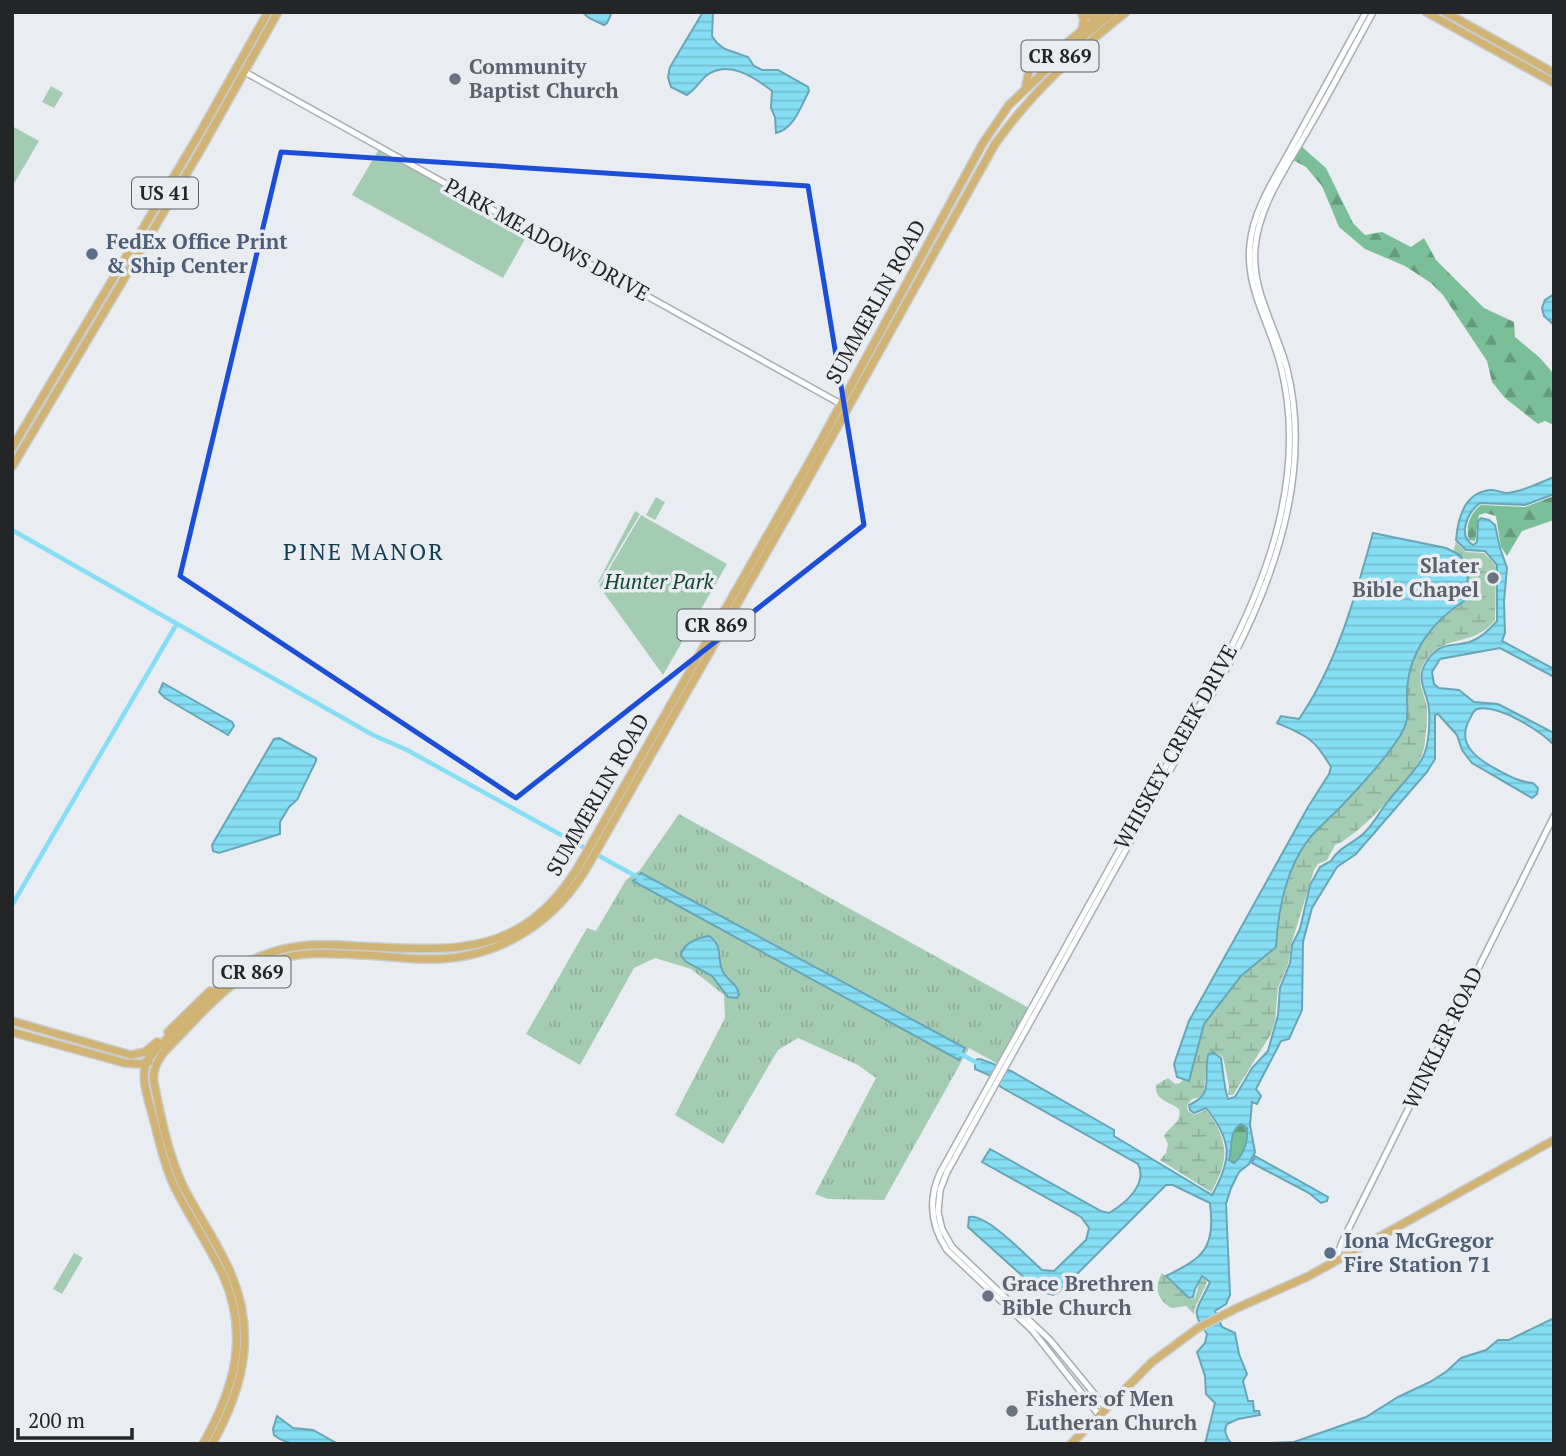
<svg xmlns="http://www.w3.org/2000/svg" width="1566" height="1456" font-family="'PT Serif',serif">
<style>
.grass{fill:url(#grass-tufts)}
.forest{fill:url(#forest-firs)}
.wetland{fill:url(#wetland-marsh)}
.green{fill:#a4ccb3}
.water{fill:url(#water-rules);stroke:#68a6b6;stroke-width:2;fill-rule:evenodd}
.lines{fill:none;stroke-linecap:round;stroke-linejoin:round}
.canal{stroke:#85def4;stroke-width:4.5}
.minor-casing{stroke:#a8adb1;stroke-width:8}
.major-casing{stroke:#cacbcb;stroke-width:10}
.minor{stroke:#fff;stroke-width:5}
.major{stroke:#d1b374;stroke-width:7}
.marked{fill:none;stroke:#1d4ed8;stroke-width:5;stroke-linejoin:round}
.worship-dot{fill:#6b7280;stroke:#e9edf2;stroke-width:2.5}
.service-dot{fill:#5c6f8a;stroke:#e9edf2;stroke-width:2.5}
.labels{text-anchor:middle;stroke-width:7;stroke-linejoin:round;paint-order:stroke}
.shield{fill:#e9edf2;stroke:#5f6164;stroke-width:2}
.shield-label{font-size:19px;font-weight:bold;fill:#242527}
.worship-label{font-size:21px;font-weight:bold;fill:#5b616d;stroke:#e9edf2;text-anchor:start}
.street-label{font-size:21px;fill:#242527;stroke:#e9edf2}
.service-label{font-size:21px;font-weight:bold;fill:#4e5e75;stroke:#e9edf2;text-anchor:start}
.park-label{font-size:21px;font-style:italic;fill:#10472d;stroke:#e9edf2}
.neighbourhood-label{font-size:23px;letter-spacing:2px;fill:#133d53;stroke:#e9edf2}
</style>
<defs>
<pattern id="grass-tufts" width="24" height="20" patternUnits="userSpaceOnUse" patternTransform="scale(1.75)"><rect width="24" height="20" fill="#a4ccb3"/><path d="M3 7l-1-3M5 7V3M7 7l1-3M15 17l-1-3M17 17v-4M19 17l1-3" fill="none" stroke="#8daf9a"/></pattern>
<pattern id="forest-firs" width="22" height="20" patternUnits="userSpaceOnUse" patternTransform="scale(1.75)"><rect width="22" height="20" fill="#7abf97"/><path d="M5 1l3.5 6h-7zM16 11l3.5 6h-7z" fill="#649b7b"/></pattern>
<pattern id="wetland-marsh" width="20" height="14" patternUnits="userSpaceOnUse" patternTransform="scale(1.75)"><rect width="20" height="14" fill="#a4ccb3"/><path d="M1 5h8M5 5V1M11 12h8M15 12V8" fill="none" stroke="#8daf9a"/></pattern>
<pattern id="water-rules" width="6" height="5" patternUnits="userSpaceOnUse" patternTransform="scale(1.75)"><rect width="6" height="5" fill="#85def4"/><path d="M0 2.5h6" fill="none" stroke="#73bed1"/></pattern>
</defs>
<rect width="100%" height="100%" fill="#e9edf2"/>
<polygon class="grass" points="679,814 1029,1008 998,1064 969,1048 884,1200 828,1199 815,1194 876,1078 858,1065 798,1038 778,1050 723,1144 675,1115 725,1018 724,995 691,969 655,958 634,968 580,1065 526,1034 587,928 596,931 626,880 640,870"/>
<g class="forest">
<polygon points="1301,146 1326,168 1353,223 1365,235 1382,232 1411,247 1424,238 1436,260 1484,308 1514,322 1515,337 1539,357 1554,374 1554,425 1545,421 1538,424 1505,398 1492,382 1487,361 1443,295 1431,283 1405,266 1365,249 1339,227 1322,186 1306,167 1293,160"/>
<path d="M1554 496V520L1522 531 1507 556 1501 547 1496 516 1485 513 1479 515 1475 541 1469 540C1465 527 1470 513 1481 505L1525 507Z"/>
<path d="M1241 1123 1247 1128C1248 1142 1244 1154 1234 1164L1229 1160C1233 1148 1228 1133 1241 1123Z"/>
</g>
<g class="wetland">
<path d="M1456 542 1466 552 1484 553 1496 566 1495 620C1471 650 1443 631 1424 663 1414 680 1425 692 1427 709 1427 716 1427 724 1426 731 1425 738 1425 745 1423 752 1415 776 1358 837 1335 845L1327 860 1318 864 1314 870 1291 945 1288 964 1278 988 1275 1020 1271 1034 1233 1095H1228L1229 1086 1223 1057 1213 1051 1207 1055 1204 1091 1200 1097 1192 1099 1187 1105 1188 1111 1194 1115 1206 1110C1229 1141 1230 1159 1211 1192L1160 1160 1166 1153 1168 1144 1164 1136C1169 1126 1183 1122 1179 1109 1169 1102 1154 1100 1156 1085L1168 1078 1175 1084 1180 1083 1184 1079 1189 1080 1204 1024 1241 976 1276 947C1278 910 1285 871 1308 840 1320 825 1336 813 1349 798 1366 780 1388 756 1400 736 1410 719 1407 713 1407 695 1407 653 1433 620 1467 599L1458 554 1453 552Z"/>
<path d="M1162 1273 1189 1299 1195 1298 1200 1280 1204 1278 1207 1281C1205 1292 1195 1302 1194 1314L1186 1306 1172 1308C1157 1301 1154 1287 1162 1273Z"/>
</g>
<g class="green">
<polygon points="51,86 63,93 54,108 42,102"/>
<polygon points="12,126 39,141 12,187"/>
<polygon points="379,149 529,232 503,278 352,195"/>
<polygon points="656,497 665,502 655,520 646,515"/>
<polygon points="635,511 640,514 599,583 598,582"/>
<polygon points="641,515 727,564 663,675 599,586"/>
<polygon points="74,1253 83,1258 62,1294 53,1289"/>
</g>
<g class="water">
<polygon points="582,12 612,12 607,23 604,25 589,18"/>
<path d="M703 12H713L712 36 717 43 725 49 748 57 754 66 762 70H778L808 87 809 91C801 106 794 129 776 133L775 117 771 108 772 91C754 77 728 59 706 76 699 82 695 90 687 95L671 87 668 77 670 67Z"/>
<polygon points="1554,294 1554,325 1544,316 1542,308 1545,300"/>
<path d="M1554 477V494L1525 505 1480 503C1468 512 1457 535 1473 545L1477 542 1478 521 1481 518 1489 520 1495 525 1500 548 1507 568 1504 601 1505 633 1502 641 1554 669V677L1500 648 1440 659 1432 672 1434 684 1439 688 1459 690 1474 702 1498 704 1554 733V745C1540 731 1499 704 1477 709 1472 711 1471 718 1468 722 1458 744 1476 758 1494 768 1508 775 1518 782 1533 783L1538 788 1537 794 1532 798 1472 763 1462 750 1457 735 1438 714 1435 715V759L1427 772 1356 854 1337 867 1312 908 1303 942 1302 1010 1289 1039 1281 1041 1256 1089 1261 1096 1257 1104 1252 1102 1250 1125 1255 1152 1249 1164 1239 1172 1231 1188 1226 1204 1230 1295 1226 1304 1215 1311 1222 1327 1235 1333 1239 1354 1247 1374 1243 1381 1248 1401H1253L1254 1411H1259L1260 1415 1238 1419 1227 1424C1223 1431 1227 1439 1232 1444H1205L1215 1403 1206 1394 1205 1376 1197 1352 1205 1343 1207 1334C1188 1308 1199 1309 1210 1282L1202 1276 1195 1289 1193 1297 1189 1298 1166 1276C1205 1257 1215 1248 1210 1203L1173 1185H1166L1059 1292 1053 1295 1039 1291 968 1227 969 1217C988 1214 1027 1257 1042 1270L1054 1271 1086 1240 1089 1228 1081 1217 982 1162 990 1149 1101 1211 1109 1213C1126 1203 1148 1184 1138 1164L1001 1087 989 1075 975 1069V1061L978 1059C988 1060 1000 1068 1011 1071L1114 1130V1136L1212 1195C1232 1159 1233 1142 1206 1108L1194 1113 1190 1110 1189 1105C1215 1094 1203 1078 1208 1055L1213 1052 1221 1058C1223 1071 1224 1087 1228 1099L1235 1097 1252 1068 1268 1051 1278 1015 1280 988 1290 963 1292 945 1300 929 1310 885 1320 867 1331 861C1338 848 1352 844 1363 834 1373 825 1378 814 1386 804 1398 787 1413 775 1423 757 1429 745 1430 723 1429 709 1427 689 1413 679 1429 658 1443 640 1454 648 1472 641 1482 637 1491 628 1497 621V565L1485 551 1466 550 1456 540C1458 518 1464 493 1490 490 1496 489 1501 493 1507 493 1522 492 1539 483 1554 477ZM1241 1124 1247 1128C1248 1142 1244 1154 1234 1163L1229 1160C1233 1147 1228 1132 1241 1124Z"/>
<path d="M1373 533 1446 548 1458 554 1468 565 1467 599C1433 620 1407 653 1407 695 1407 713 1410 719 1400 736 1387 756 1366 780 1349 798 1336 813 1320 825 1308 840 1285 871 1278 910 1276 947L1241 976 1204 1024 1189 1081 1177 1077 1174 1064 1189 1021 1308 807 1329 774 1331 767C1314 738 1307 736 1277 723L1281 716 1299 719C1337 664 1355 597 1373 533Z"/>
<polygon points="163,683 232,722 234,726 228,735 165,698 159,692"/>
<polygon points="279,738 316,758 316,761 297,800 289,807 280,822 280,834 219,853 213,851 212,845 274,739"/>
<polygon points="641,873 965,1048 959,1060 633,881"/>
<path d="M709 936C724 946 716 958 723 972 728 981 738 984 739 995L737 998 728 997 712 976 685 961 681 955C684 943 697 938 709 936Z"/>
<polygon points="1255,1156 1328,1197 1327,1201 1321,1203 1309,1193 1252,1163"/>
<polygon points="1554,1318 1554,1444 1249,1444 1294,1442 1366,1417 1398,1397 1430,1382 1447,1371 1461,1358 1486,1350 1498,1340 1509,1340"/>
<path d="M277 1416 293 1428 313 1430 338 1444C318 1444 290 1449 274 1435L273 1429Z"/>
</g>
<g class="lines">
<g class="canal">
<polyline points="12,530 373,735 407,750 641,879"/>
<polyline points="12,905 176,625"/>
<polyline points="959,1053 979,1064"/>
</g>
<g class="minor-casing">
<g id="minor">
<polyline points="245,72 848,408"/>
<polyline points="1335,1261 1343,1240 1554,816"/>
<path d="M1106 1408 1050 1340 952 1247 942 1229 938 1212 940 1190 947 1172 1234 655C1278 569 1311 465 1287 369 1277 329 1251 291 1255 248 1259 204 1288 165 1309 128 1331 90 1352 51 1373 12"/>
<path d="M1099 1415 1032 1330 947 1250C931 1226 928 1200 940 1173L1221 667C1270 576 1307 470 1281 367 1271 325 1245 289 1250 244 1254 207 1277 175 1294 143 1318 99 1342 56 1366 12"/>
</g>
</g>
<g class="major-casing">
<g id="major">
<polyline points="1426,12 1554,83"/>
<polyline points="1445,12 1554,73"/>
<polyline points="1082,30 1084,20 1082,14 1098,17"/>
<polyline points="1061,48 1104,12"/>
<polyline points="1027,60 1038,63 1057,52"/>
<polyline points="1026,85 1029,71 1027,60"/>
<polyline points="12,448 201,131 268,12"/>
<polyline points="12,467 200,151 278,12"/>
<polyline points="12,1021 131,1055 145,1052 157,1042"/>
<polyline points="12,1032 125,1063 139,1064 149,1062"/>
<polyline points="168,1032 210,991"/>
<path d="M203 1444C234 1389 250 1336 223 1275 209 1246 191 1219 176 1190 164 1166 159 1139 152 1114 148 1097 140 1078 147 1061 162 1040 185 1023 203 1004 213 994 222 983 232 973 242 964 257 957 270 953 298 943 326 944 355 946 449 950 519 961 577 869L811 459 983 143 1009 105 1068 49 1114 12"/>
<path d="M212 1444C246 1384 258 1325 225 1261 212 1235 196 1211 183 1186 168 1154 161 1117 154 1083 152 1070 157 1062 164 1052 197 1019 229 977 274 961 304 950 333 954 364 955 388 956 414 960 438 959 504 956 557 920 589 864L801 492 995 144C1032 92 1076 52 1126 12"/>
<polyline points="1071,1444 1152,1362 1198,1328 1237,1308 1307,1277 1554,1140"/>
</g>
</g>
<use href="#minor" class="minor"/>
<use href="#major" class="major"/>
</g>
<path class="marked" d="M281 152 808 186 864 525 516 798 180 576Z"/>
<g class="worship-dot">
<circle cx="455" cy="79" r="7"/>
<circle cx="1493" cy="578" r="7"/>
<circle cx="988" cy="1296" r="7"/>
<circle cx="1012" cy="1411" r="7"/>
</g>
<g class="service-dot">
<circle cx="92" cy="254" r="7"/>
<circle cx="1330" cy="1253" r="7"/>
</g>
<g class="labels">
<g class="shield">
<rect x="1021.5" y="40.5" width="77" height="31" rx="5"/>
<rect x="132" y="177.5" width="66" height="31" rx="5"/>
<rect x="677.5" y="609.5" width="77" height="31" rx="5"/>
<rect x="213.5" y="956.5" width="77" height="31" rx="5"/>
</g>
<g class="shield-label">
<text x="1060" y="63">CR 869</text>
<text x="165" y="200">US 41</text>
<text x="716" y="632">CR 869</text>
<text x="252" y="979">CR 869</text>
</g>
<g class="worship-label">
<text x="469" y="74">Community<tspan x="469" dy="24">Baptist Church</tspan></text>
<text x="1479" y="573" text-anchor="end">Slater<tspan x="1479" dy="24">Bible Chapel</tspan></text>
<text x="1002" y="1291">Grace Brethren<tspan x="1002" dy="24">Bible Church</tspan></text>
<text x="1026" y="1406">Fishers of Men<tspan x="1026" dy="24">Lutheran Church</tspan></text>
</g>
<g class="street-label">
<text transform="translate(547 240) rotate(29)" y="7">PARK MEADOWS DRIVE</text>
<text transform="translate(876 302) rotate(-61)" y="7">SUMMERLIN ROAD</text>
<text transform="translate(1176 747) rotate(-61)" y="7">WHISKEY CREEK DRIVE</text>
<text transform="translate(598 795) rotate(-60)" y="7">SUMMERLIN ROAD</text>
<text transform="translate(1443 1038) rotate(-64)" y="7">WINKLER ROAD</text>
</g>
<g class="service-label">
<text x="106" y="249">FedEx Office Print<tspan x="106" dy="24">&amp; Ship Center</tspan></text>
<text x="1344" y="1248">Iona McGregor<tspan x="1344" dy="24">Fire Station 71</tspan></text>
</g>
<g class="park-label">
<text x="659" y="589">Hunter Park</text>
</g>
<g class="neighbourhood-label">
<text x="364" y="560">PINE MANOR</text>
</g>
</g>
<rect width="1566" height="1456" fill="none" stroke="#242527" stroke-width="28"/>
<path d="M18 1428v10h114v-10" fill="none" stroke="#242527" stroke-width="3.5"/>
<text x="28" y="1428" font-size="21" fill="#242527" stroke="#e9edf2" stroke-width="5" paint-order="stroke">200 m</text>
</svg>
